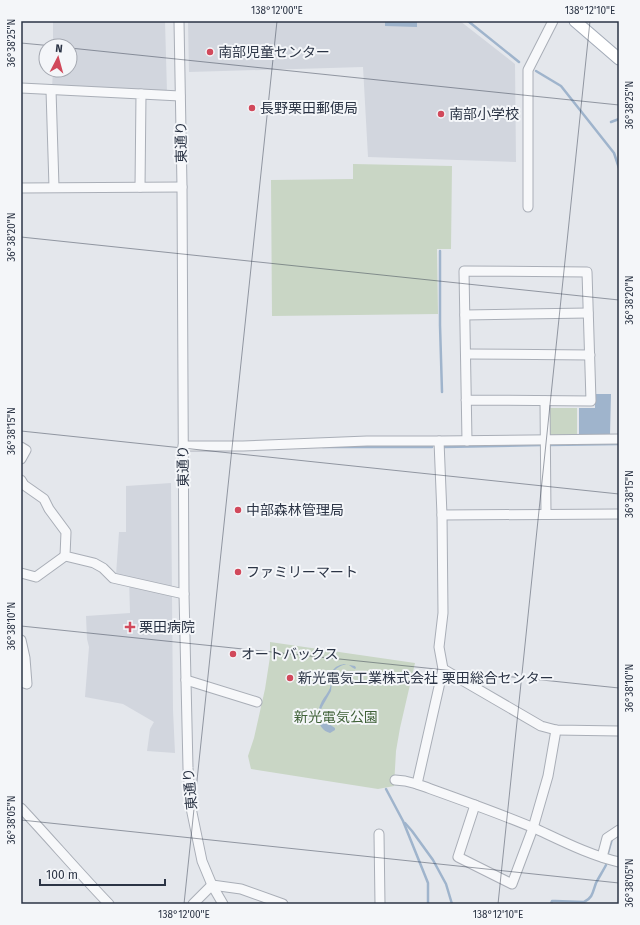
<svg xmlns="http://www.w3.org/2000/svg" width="640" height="925" font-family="'Fira Sans','Noto Sans JP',sans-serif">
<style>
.built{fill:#d2d6de}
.green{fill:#c9d6c5}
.water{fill:#9fb4cc}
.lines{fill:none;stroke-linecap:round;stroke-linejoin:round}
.stream{stroke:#9fb4cc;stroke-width:2.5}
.minor-casing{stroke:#a9aeb7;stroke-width:11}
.major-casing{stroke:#a3abb8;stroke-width:13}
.minor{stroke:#f7f8fa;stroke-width:9}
.major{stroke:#fff;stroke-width:11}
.ticks{fill:none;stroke:#2b3445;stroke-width:1;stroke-opacity:0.45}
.poi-dot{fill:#d1495b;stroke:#f4f6f9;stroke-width:1.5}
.labels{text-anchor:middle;stroke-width:4;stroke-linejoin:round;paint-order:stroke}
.poi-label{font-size:14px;fill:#2b3445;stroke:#f4f6f9;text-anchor:start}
.street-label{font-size:14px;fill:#2b3445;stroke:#f4f6f9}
.park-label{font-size:14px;fill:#3f6138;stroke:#f4f6f9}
.neatline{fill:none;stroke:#2b3445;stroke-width:1.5}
.ticks-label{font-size:10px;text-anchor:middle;fill:#2b3445}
</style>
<rect width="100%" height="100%" fill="#e4e7ec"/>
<g class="built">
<polygon points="53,21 165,21 167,92 52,88 53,70 70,70 70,46 53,46"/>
<polygon points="188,21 460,21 515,64 516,162 368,157 363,67 189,72"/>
<polygon points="171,483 173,710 175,753 147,751 150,729 154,722 123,704 85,697 89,647 87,639 86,616 130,613 129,578 116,575 119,532 126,532 126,486"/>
</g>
<g class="green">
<polygon points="353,164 452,166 451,249 437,249 438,314 272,316 271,180 353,179"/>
<rect x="548" y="408" width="29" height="28"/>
<polygon points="270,642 415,663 400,728 396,751 394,786 378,789 251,769 248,756 254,738 265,689 270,657"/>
</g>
<g class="water">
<polygon points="385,21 417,21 417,27 385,26"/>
<polygon points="595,394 611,394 610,435 579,435 579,408 595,408"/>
<path d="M344 664 355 666 356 668 355 669C352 668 351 666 349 665 343 663 337 668 333 672L331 691 322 707 320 712 326 722 335 728V730L330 733C316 729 316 712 322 701 324 697 328 693 330 688 332 682 330 675 333 670 336 666 340 665 344 664Z"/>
</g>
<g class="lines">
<g class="stream">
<polyline points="468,21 519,62"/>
<polyline points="536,71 561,86 614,153 619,168"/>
<polyline points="611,122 619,119"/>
<polyline points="440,251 440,325 442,392"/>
<polyline points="549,445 619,444"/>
<polyline points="323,447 432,447"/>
<polyline points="444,447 541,445"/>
<polyline points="386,789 403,821 426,878 428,883 428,904"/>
<polyline points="405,823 412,831 433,860 446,884 452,904"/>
<polyline points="608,853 612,839"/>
<polyline points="21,904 23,904"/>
<path d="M551 904 552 901H555L584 902C593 898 593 891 596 883 599 877 603 871 606 865"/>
</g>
<g class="minor-casing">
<g id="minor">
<polyline points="179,21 182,187 184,594 188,768 190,803 202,861 212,885 223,904"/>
<polyline points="21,88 141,94 140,187"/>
<polyline points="51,90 54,187"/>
<polyline points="141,94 180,96"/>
<polyline points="21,188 182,187"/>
<polyline points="528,207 528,70 553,21"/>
<polyline points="465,315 588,313"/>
<polyline points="466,354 590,355"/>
<polyline points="466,400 591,401 587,272 464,271 467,441"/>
<polyline points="545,401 546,514"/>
<path d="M439 441 442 515 443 613 439 647 443 669 417 784C456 798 496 812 534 828 560 840 591 856 619 862"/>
<polyline points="183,446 243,446 367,441 439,441 619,439"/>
<polyline points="21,447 26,450 21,459"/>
<polyline points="21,480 24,485 44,499 49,509 66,532 65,556 94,563 103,568 113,578 184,594"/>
<polyline points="442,515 619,514"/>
<polyline points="21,573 36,577 65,556"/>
<polyline points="21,640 25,658 27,684 21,682"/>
<polyline points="443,669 541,726 556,730 619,731"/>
<polyline points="186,680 257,702"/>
<polyline points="395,780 405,781 417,784"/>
<polyline points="475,805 458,857 512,884 533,828 548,776 556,730"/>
<path d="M21 808C51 840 79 873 109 904"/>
<polyline points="379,834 380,904"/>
<polyline points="602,857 607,838 619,830"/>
<polyline points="193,904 212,885 241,889 283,904"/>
</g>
</g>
<g class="major-casing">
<polyline id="major" points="575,21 619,59"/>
</g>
<use href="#minor" class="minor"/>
<use href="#major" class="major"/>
</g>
<path class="ticks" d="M21 43 53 46M70 48 619 105M21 237 619 300M21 431 619 494M21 626 619 688M21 820 619 883M184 904 277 21M498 904 590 21"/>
<g class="poi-dot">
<circle cx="210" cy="52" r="4"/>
<circle cx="252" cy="108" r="4"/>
<circle cx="441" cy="114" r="4"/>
<circle cx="238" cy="510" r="4"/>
<circle cx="238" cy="572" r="4"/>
<path d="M128 621h4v4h4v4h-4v4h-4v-4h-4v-4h4z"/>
<circle cx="233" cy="654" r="4"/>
<circle cx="290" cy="678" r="4"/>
</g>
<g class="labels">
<g class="poi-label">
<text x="218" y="57">南部児童センター</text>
<text x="260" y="113">長野栗田郵便局</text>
<text x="449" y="119">南部小学校</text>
<text x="246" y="515">中部森林管理局</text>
<text x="246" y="577">ファミリーマート</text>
<text x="139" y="632">栗田病院</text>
<text x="241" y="659">オートバックス</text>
<text x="298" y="683">新光電気工業株式会社 栗田総合センター</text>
</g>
<g class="street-label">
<text transform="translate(181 142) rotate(-91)" y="5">東通り</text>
<text transform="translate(183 466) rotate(-91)" y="5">東通り</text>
<text transform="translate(190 789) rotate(-95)" y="5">東通り</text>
</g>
<g class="park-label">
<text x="336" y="722">新光電気公園</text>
</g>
</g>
<rect width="640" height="925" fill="none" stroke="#f4f6f9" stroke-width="44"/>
<g transform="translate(58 58) rotate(6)"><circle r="19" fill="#f4f6f9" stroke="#a4a8b1"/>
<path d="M0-3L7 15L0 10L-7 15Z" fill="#d1495b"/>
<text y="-6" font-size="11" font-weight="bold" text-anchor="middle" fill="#2b3445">N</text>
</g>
<path d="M40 879v6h125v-6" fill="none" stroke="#2b3445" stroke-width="2"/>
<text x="46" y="879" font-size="12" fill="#2b3445" stroke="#f4f6f9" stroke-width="3" paint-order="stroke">100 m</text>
<rect x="22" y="22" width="596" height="881" class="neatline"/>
<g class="ticks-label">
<text x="277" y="14">138°12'00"E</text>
<text x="590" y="14">138°12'10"E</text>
<text transform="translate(11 43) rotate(-90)" y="4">36°38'25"N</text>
<text transform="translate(629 105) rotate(-90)" y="4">36°38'25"N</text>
<text transform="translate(11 237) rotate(-90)" y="4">36°38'20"N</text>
<text transform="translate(629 300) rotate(-90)" y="4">36°38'20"N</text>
<text transform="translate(11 431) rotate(-90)" y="4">36°38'15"N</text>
<text transform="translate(629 494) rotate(-90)" y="4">36°38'15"N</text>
<text transform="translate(11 626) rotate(-90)" y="4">36°38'10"N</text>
<text transform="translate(629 688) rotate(-90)" y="4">36°38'10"N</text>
<text transform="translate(11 820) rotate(-90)" y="4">36°38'05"N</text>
<text transform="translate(629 883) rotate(-90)" y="4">36°38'05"N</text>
<text x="184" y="918">138°12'00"E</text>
<text x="498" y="918">138°12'10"E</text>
</g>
</svg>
